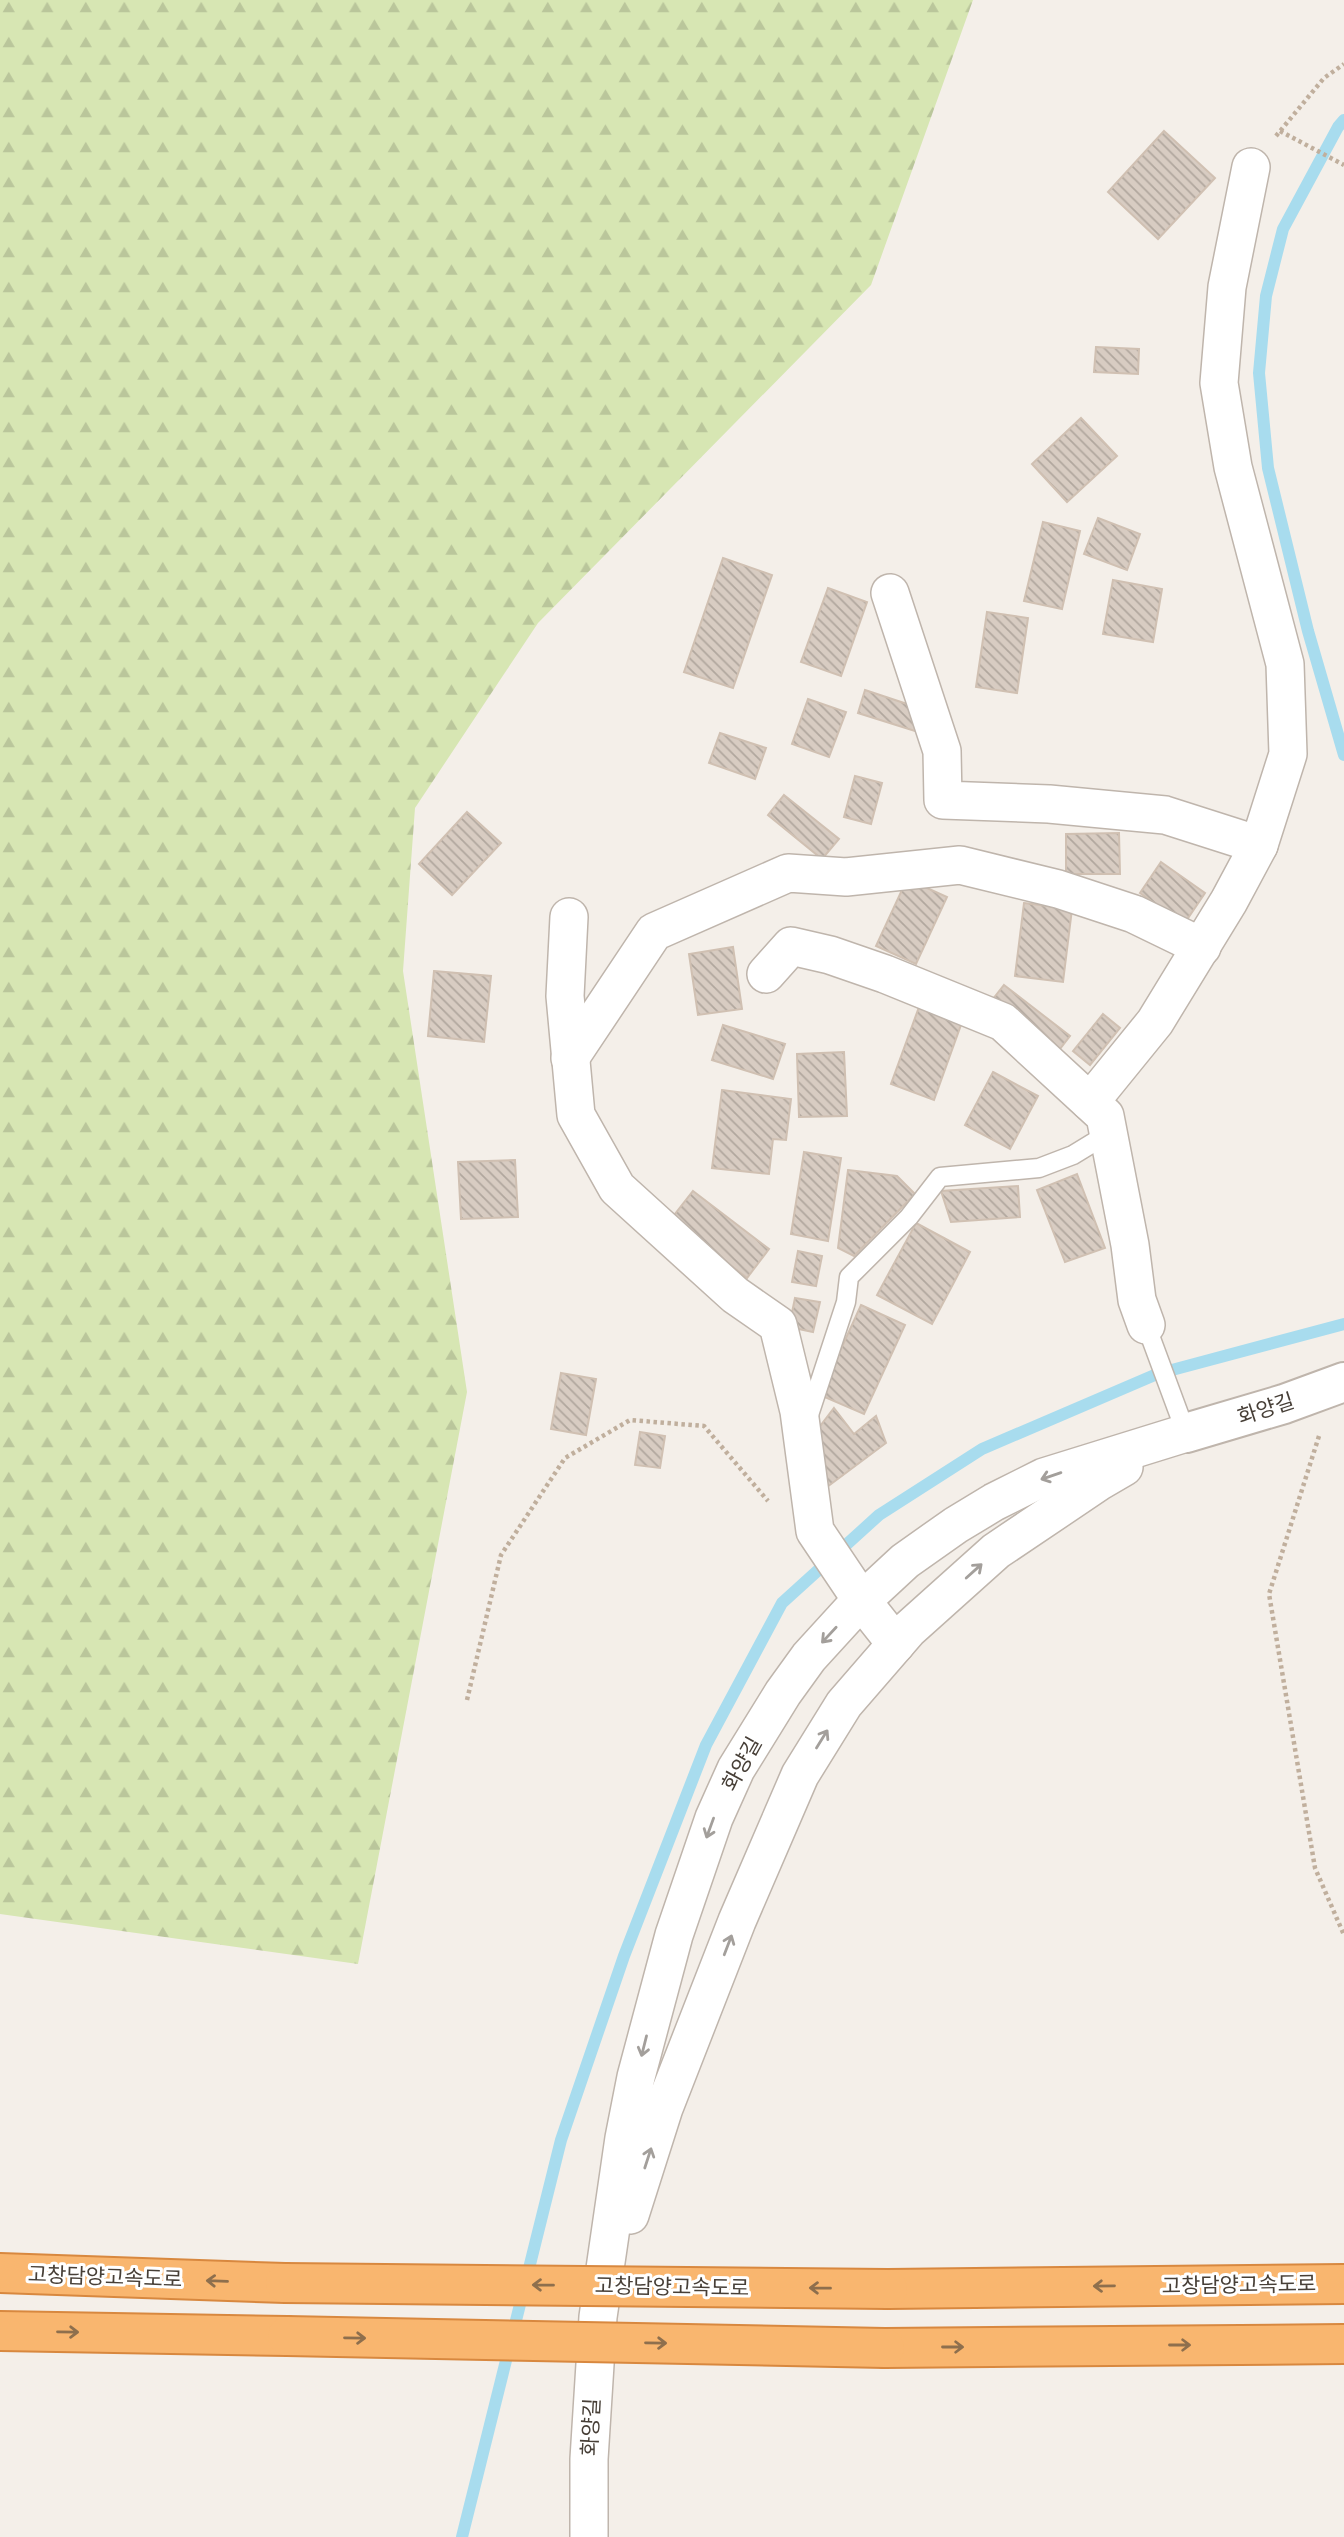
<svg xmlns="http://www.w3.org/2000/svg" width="1344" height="2537" font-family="'Exo 2','Noto Sans KR',sans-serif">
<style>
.forest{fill:url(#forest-firs)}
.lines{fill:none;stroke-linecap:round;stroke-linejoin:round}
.stream{stroke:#a8dcee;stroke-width:12}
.building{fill:url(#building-back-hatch);stroke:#d0c0b2;stroke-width:2}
.service-casing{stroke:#bfb5ac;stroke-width:21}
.minor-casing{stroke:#bfb5ac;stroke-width:40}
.tertiary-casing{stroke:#bfb5ac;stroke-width:42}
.motorway-casing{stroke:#d8883f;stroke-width:42}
.path{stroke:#c0af9d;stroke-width:4.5;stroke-dasharray:3.5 3.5;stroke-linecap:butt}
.service{stroke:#fff;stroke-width:18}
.minor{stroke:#fff;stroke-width:37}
.tertiary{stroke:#fff;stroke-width:38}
.motorway{stroke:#f9b66f;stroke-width:38}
.motorway-bridge-casing{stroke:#d8883f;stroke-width:42;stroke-linecap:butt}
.motorway-bridge{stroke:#f9b66f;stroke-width:38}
.oneway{stroke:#a39f9b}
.oneway2{stroke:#8e6f4d}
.labels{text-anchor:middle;stroke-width:6;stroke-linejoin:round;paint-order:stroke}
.street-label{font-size:21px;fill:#473f37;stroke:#fff}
</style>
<defs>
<pattern id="forest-firs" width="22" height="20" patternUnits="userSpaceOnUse" patternTransform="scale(1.75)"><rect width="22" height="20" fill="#d7e6b3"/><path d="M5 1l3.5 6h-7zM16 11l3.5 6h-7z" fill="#bac69b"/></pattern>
<pattern id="building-back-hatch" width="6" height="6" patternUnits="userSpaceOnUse" patternTransform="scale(1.75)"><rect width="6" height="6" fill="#d8ccc2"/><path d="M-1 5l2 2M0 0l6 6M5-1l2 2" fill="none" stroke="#b1a79e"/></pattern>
</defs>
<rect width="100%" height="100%" fill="#f4efe9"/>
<polygon class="forest" points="0,0 973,0 871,285 538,623 415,808 403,971 467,1392 358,1964 0,1914"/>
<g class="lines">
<g class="stream">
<polyline points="1344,120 1338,127 1283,229 1266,296 1259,373 1268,468 1308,631 1344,755"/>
<polyline points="462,2537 561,2140 624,1956 706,1745 782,1603 879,1515 982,1449 1157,1374 1344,1324"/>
</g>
</g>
<g class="building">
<polygon points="1164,131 1215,178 1158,239 1108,192"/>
<polygon points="1096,347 1139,349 1138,374 1094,372"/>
<polygon points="1081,418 1117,456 1067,502 1032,464"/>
<polygon points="1098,518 1140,534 1127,570 1084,554"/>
<polygon points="1043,522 1080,531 1062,609 1024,601"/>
<polygon points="723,558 772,575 733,688 684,672"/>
<polygon points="1113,580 1162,589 1153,642 1103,634"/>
<polygon points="828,588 867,602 841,676 801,662"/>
<polygon points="987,612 1028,618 1017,693 976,687"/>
<polygon points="865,690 922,709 915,731 858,713"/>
<polygon points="808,699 846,712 829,757 792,744"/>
<polygon points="720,733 766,748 755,779 709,763"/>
<polygon points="855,776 882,783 871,824 844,817"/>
<polygon points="784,795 839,839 822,859 768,815"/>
<polygon points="467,812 501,843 452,895 419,864"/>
<polygon points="1119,833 1120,874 1066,874 1066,834"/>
<polygon points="1161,862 1205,893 1184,924 1140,893"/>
<polygon points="907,879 947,897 916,964 876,946"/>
<polygon points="1024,903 1072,909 1063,982 1015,976"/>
<polygon points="733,947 742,1009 698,1015 689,954"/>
<polygon points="434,971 491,976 484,1042 428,1036"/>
<polygon points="1004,985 1070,1036 1056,1054 989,1004"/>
<polygon points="919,1007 962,1022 934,1100 891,1084"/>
<polygon points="1103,1014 1120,1028 1090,1065 1073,1051"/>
<polygon points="723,1025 785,1044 773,1079 712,1060"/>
<polygon points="844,1052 847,1116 799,1117 797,1054"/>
<polygon points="993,1072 1038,1096 1010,1149 965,1125"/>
<polygon points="722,1090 791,1099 786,1140 773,1139 769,1174 712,1168"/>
<polygon points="804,1152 841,1158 828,1241 791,1234"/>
<polygon points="515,1160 518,1217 461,1219 458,1162"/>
<polygon points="848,1170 897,1176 915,1194 854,1256 838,1248"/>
<polygon points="1077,1174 1105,1248 1065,1262 1037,1190"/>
<polygon points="1018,1186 1020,1217 951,1222 941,1191"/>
<polygon points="693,1191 769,1249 747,1278 671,1219"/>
<polygon points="916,1223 970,1252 932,1324 877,1295"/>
<polygon points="798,1251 822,1256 816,1286 792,1282"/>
<polygon points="795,1298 820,1302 813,1332 789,1327"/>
<polygon points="861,1305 905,1325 864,1414 820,1395"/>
<polygon points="561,1373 596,1379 586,1435 551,1429"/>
<polygon points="834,1408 854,1434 876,1416 886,1443 819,1493 811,1438"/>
<polygon points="640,1432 665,1436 660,1468 635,1465"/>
</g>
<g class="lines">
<g class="service-casing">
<g id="service">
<polyline points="1146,1325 1186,1433"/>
<polyline points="808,1418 846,1302 849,1277 909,1217 940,1177 1039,1168 1073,1155 1109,1133"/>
</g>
</g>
<g class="minor-casing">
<g id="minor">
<polyline points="890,593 942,751 943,800 1049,804 1165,815 1259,845"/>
<polyline points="569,917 565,996 576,1115 617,1188 735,1295 778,1325 799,1411 815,1531 862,1601 896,1644"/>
<polyline points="766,974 791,946 830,955 885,974 1003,1022 1105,1116 1130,1245 1137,1300 1146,1325"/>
<polyline points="570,1058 654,932 788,873 846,877 960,865 1058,889 1134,914 1202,947"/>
<polyline points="1090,1102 1155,1022 1229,901 1259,845 1288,754 1285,664 1233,467 1219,383 1227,287 1251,167"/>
<polyline points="630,2215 664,2108 737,1921 800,1775 844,1704 909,1629 996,1551 1100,1481 1124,1467"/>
<polyline points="589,2537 589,2459 598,2317 624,2138 636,2077 674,1935 714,1818 736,1769 783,1693 809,1657 851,1611 905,1561 956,1525 994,1502 1044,1477 1186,1433"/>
</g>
</g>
<g class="tertiary-casing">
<polyline id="tertiary" points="1186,1433 1284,1404 1344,1382"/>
</g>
<g class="motorway-casing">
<g id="motorway">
<polyline points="0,2273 285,2283"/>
<polyline points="888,2289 1344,2284"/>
<polyline points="0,2331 287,2336"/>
<polyline points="885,2348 1344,2344"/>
</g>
</g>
<g class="path">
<polyline points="1280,131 1344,165"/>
<polyline points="1276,136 1324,78 1344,64"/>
<polyline points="1319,1436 1269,1594 1315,1868 1344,1935"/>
<polyline points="467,1700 501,1555 565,1458 630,1420 704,1426 768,1501"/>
</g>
<use href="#service" class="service"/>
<use href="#minor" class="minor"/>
<use href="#tertiary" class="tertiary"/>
<use href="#motorway" class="motorway"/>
<g class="motorway-bridge-casing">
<g id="motorway-bridge">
<polyline points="285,2283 888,2289"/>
<polyline points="287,2336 885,2348"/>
</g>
</g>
<use href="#motorway-bridge" class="motorway-bridge"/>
</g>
<defs><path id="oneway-shaft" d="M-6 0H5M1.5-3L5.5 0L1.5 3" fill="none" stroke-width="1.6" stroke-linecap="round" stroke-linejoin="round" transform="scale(1.75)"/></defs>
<g class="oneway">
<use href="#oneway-shaft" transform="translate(1051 1476) rotate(161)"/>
<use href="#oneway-shaft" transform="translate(974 1571) rotate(-42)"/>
<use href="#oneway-shaft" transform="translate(829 1635) rotate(133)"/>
<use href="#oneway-shaft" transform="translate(822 1739) rotate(-58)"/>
<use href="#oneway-shaft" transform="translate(710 1828) rotate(110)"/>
<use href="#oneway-shaft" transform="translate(728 1945) rotate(-69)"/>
<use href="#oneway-shaft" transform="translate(644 2046) rotate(104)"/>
<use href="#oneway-shaft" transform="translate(648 2158) rotate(-72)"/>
</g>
<g class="oneway2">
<use href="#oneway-shaft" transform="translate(217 2281) rotate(-178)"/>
<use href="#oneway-shaft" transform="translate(543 2285) rotate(-179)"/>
<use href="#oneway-shaft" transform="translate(1104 2286) rotate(179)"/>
<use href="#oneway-shaft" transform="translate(820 2288) rotate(-179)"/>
<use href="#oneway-shaft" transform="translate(68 2332) rotate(1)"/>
<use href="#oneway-shaft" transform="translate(355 2338) rotate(1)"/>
<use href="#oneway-shaft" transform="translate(656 2343) rotate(1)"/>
<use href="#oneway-shaft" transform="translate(1180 2345)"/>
<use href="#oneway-shaft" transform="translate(953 2347)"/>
</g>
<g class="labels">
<g class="street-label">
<text transform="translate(1266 1409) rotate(-18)" y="7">화양길</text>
<text transform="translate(742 1764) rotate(-61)" y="7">화양길</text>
<text transform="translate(105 2277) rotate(2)" y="7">고창담양고속도로</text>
<text transform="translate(1239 2285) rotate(-1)" y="7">고창담양고속도로</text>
<text transform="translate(672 2287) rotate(1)" y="7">고창담양고속도로</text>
<text transform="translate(591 2427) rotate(-87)" y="7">화양길</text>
</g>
</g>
</svg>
